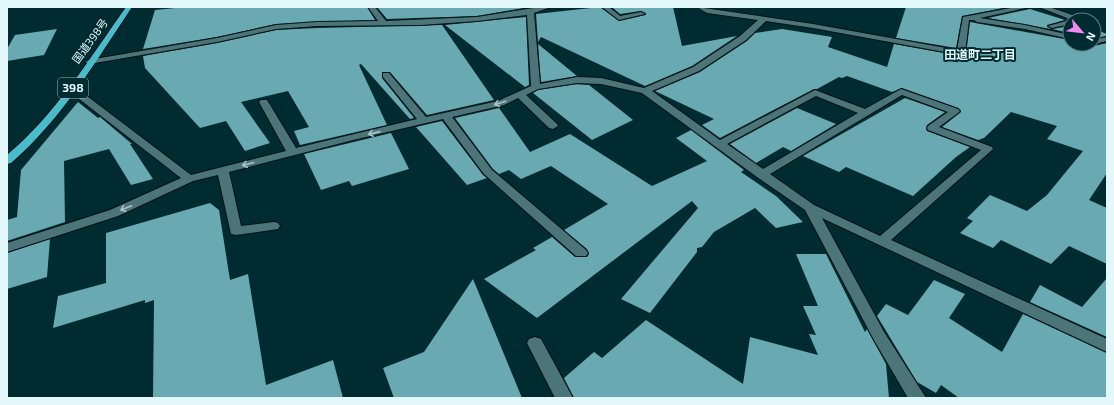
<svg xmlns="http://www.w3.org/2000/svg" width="1114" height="405" font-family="'Exo 2','Noto Sans JP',sans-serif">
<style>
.building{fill:#69a9b1}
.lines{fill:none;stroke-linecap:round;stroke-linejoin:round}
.minor-casing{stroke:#001214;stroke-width:2}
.highway-casing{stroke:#001214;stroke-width:2}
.minor{fill:#4c757a;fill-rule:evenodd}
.highway{fill:#48bcca;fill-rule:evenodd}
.oneway{stroke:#a7c4c7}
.labels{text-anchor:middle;stroke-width:4;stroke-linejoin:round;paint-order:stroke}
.far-street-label{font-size:11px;fill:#e3f8fb;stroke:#002b30}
.far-neighbourhood-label{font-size:12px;font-weight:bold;fill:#e3f8fb;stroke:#002b30}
.shield{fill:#002b30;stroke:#9fbabe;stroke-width:1}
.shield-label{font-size:12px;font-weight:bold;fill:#e3f8fb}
</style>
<rect width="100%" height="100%" fill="#002b30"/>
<g class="building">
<polygon points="185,7 367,7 375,20 276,24 217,37 143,49 155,10"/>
<polygon points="377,7 529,7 477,16 387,19"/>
<polygon points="600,7 619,21 645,15 646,14 641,11 620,14 613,8 673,7 682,46 737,36 692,66 645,86 541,37 538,42 536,14"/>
<polygon points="906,7 1008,7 962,16 956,48 896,38"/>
<polygon points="1030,9 1065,20 1047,25 1051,29 988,18"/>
<polygon points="526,17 529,85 525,87 445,25"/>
<polygon points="970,22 1070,40 1070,44 1094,46 1107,43 1107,173 1089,200 1107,208 1107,264 1069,246 1051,264 1001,240 993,248 960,233 973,221 967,218 990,195 1027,211 1047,195 1083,151 1047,139 1057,126 1011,112 984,138 978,140 942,127 961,112 958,108 902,88 892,92 847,76 842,78 839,77 817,89 814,89 720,138 702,125 714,119 655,91 700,72 747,41 755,33 782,29 832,37 828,47 887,67 894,44 961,56 966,54"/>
<polygon points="442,25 494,100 427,115 390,72 382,72 382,78 414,118 410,119 361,64 359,65 387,125 300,145 294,131 309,127 288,91 241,102 270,143 245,151 226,121 200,128 145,68 143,56 217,43 276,30 317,28"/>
<polygon points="1070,26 1070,33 1052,29"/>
<polygon points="57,29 44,55 7,61 7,49 15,35"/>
<polygon points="1094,29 1107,34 1107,36 1094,38"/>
<polygon points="538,44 577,76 541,82"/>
<polygon points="577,84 589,85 633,120 592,140 533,93 538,90"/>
<polygon points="905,98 945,112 927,125 926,129 927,131 970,147 956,157 913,196 846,167 839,172 803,156"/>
<polygon points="78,102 98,118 100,117 132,144 130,144 153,179 131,185 109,149 64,161 65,222 7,241 7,220 17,217 21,170"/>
<polygon points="499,108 530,152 570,134 652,186 707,161 676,138 691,130 744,170 741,172 776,196 803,222 776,228 755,208 714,232 702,247 697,248 697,252 650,313 621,299 698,208 692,201 537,318 484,279 536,250 533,248 552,237 575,257 587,257 589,254 587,249 564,230 608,204 551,166 521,179 509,170 499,174 493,169 455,118"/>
<polygon points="797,108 836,124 791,151 783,147 756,163 730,144"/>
<polygon points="442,121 483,175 487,178 467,185 416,127"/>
<polygon points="391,133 409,169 352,186 349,181 321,190 304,154"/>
<polygon points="210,203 219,210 230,280 248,274 266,385 333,360 343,398 153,398 154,300 145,303 145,300 53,328 58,296 106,283 106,233"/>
<polygon points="50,239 47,277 7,289 7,253"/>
<polygon points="796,254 826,254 865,332 867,329 886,364 889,398 574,398 564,378 594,352 602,358 646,320 743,384 750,337 818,355 809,334 816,335 803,306 818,306"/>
<polygon points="1107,278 1107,337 1030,302 1040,285 1082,307"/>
<polygon points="473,279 522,398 394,398 383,368 424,352"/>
<polygon points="934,280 965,294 949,318 1002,352 1023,314 1107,353 1107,398 959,398 941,385 936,393 917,382 877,316 886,304 908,315"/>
</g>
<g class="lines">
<g class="minor-casing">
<g id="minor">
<path d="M368 7H375L386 21 477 17 540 7H551L534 13 540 84 577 77 601 78 644 88 693 67 740 36 758 20 707 13 697 7 813 24 957 50 963 17 1016 7H1030L980 18 1025 25 1070 35V39L1025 29 977 22 974 20H969L965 53 961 55 813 28 766 21 746 40 699 71 652 91 720 140 815 90 865 109 901 89 958 109 960 111 958 113 939 127 992 147 993 149 891 240 1107 339V352L822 218 884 332 926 398H908L874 340 805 210 757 177 642 93 601 84 577 83 538 89 526 95 557 124 558 126 553 129 549 128 518 98 504 105 452 117 492 170 586 250 588 253 586 256H576L484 174 443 119 353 140 229 172 241 226 274 222 278 223 280 226 278 229 236 235 231 234 218 175 193 181 118 216 7 252V243L110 210 181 178 69 91V87H75L191 175 286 151 259 102 261 100H267L296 148 417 119 383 77V73H389L426 117 498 101 531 86 527 15 477 21 421 25 317 26 276 29 217 42 89 64 85 62 89 60 217 38 276 25 317 22 378 21ZM902 95 948 112 928 126 927 128 928 130 981 150 880 236 814 205 770 174ZM816 96 858 113 763 169 727 144Z"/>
<polygon points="602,7 609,7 620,16 641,12 645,14 619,20"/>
<polygon points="1039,7 1049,7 1084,19 1072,20"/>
<polygon points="1070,20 1070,24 1052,28 1048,26"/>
<polygon points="1107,37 1107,41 1094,44 1093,44 1094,40"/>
<polygon points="535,337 541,339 573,398 555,398 527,343 529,339"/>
</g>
</g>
<g class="highway-casing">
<path id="highway" d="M126 7H132C96 61 61 120 11 163L7 164V155C55 115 90 58 126 7Z"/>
</g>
<use href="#minor" class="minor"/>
<use href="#highway" class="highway"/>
</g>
<defs><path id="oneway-shaft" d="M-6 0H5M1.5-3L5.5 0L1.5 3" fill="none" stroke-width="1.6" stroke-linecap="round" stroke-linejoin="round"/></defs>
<g class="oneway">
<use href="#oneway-shaft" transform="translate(500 103) rotate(162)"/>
<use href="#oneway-shaft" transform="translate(374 133) rotate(167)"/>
<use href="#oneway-shaft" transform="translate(248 164) rotate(166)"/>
<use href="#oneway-shaft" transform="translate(126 208) rotate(158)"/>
</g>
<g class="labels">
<g class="far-street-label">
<text transform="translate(90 41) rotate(-54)" y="4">国道398号</text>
</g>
<g class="far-neighbourhood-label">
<text x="980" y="59">田道町二丁目</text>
</g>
<rect class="shield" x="58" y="78" width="30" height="20" rx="3"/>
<g class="shield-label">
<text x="73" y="92">398</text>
</g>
</g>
<rect width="1114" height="405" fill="none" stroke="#e3f8fb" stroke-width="16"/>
<g transform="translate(1082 32) rotate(118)"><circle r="19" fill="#002b30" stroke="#5b7d81"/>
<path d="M0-3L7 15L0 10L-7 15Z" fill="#f489f0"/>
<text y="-6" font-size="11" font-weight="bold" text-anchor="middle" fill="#e3f8fb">N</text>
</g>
</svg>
